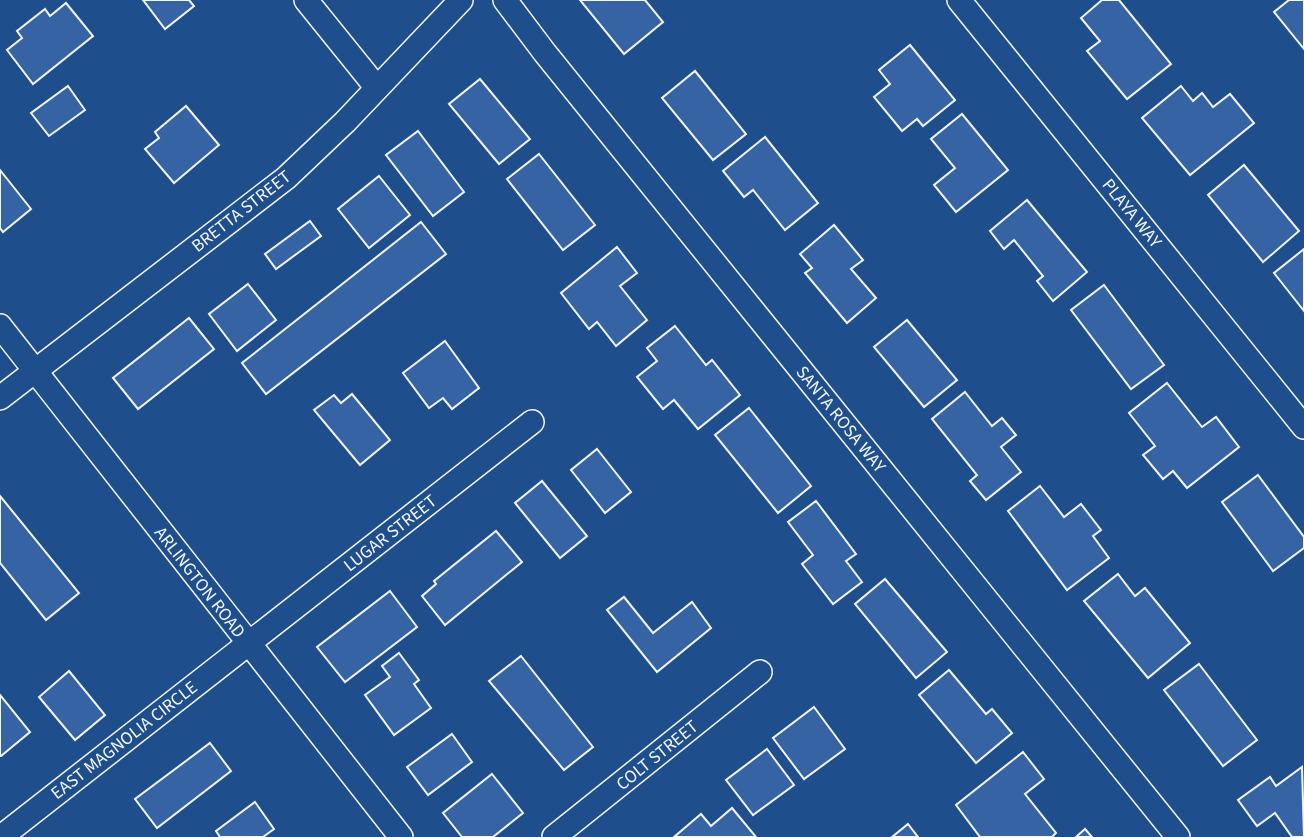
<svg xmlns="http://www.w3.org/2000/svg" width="1304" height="837" font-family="'Source Sans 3',sans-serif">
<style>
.building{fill:#3563a3;stroke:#f2f6ff;stroke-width:2}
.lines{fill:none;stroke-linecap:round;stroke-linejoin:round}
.street-casing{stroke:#f2f6ff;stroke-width:26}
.street{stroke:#1f4e8c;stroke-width:23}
.labels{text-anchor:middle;stroke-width:5;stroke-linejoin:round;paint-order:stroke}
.street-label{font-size:18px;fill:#f2f6ff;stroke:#1f4e8c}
</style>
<rect width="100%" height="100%" fill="#1f4e8c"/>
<g class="building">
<polygon points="143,0 189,0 194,6 165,29"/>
<polygon points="580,0 645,0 663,22 624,54"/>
<polygon points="1102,0 1119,0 1171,64 1127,99 1087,51 1100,41 1081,18"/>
<polygon points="1289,0 1304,0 1304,49 1274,12"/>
<polygon points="66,3 93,36 33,84 7,50 22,38 17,31 45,9 50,16"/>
<polygon points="910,45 955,100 923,126 917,119 902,131 874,97 890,84 879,70"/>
<polygon points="695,71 746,134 713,160 662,98"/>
<polygon points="480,79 530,139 499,164 449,104"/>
<polygon points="68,86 85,110 49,136 31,113"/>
<polygon points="1181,86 1193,101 1202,93 1213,107 1230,94 1254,123 1190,175 1142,118"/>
<polygon points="186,106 219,145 174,183 145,149 159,138 155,132"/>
<polygon points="962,114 1008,170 956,212 934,185 955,168 931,139"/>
<polygon points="418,131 464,192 433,216 386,155"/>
<polygon points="765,137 818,203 785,230 753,190 744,197 723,171"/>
<polygon points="539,154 595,225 563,250 507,179"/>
<polygon points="1244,165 1299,231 1263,262 1208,195"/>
<polygon points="0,170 31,209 3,232 0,228"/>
<polygon points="379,176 410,215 369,248 338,209"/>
<polygon points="1027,200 1087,272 1053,301 1037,281 1043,276 1014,240 1004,249 990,231"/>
<polygon points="310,221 321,236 276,269 265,254"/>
<polygon points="421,222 446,254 266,394 242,363"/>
<polygon points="834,225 863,260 851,269 876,298 847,323 805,273 812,268 800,254"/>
<polygon points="617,247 637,273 620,286 647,320 616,346 597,322 589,329 561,293"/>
<polygon points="1304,249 1304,311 1274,273"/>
<polygon points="248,284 276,320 237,351 209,314"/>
<polygon points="1104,285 1164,365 1131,389 1071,310"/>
<polygon points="189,318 214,349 138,409 113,378"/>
<polygon points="907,320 957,380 924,407 874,347"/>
<polygon points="675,326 706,365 712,360 740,395 698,429 674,400 663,409 637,377 657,361 647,348"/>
<polygon points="445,341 479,388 452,409 443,398 429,408 403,373"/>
<polygon points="1167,383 1202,427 1216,417 1239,447 1187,488 1173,471 1163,479 1143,455 1155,446 1129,413"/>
<polygon points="965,392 992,426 1002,418 1016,435 1001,447 1021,472 986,500 970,481 977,475 932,419"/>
<polygon points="352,394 390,440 360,465 314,410 334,395 341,403"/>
<polygon points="749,408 811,486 778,513 715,435"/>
<polygon points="597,449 631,492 605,513 571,470"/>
<polygon points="1258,475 1304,537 1304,548 1273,571 1222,502"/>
<polygon points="542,481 587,536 560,558 515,503"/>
<polygon points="1040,486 1064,517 1081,504 1101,530 1093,536 1109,558 1067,590 1008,511"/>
<polygon points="0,496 79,593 46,620 0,563"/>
<polygon points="816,501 856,554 846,561 862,582 833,604 802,564 813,555 788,522"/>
<polygon points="496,531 522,562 445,625 422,596 436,584 434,581"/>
<polygon points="1118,574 1135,596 1145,588 1190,643 1148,678 1084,601"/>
<polygon points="885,579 947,652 916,678 855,604"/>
<polygon points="390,591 417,627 345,682 317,647"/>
<polygon points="624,597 653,633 692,602 711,628 657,672 607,610"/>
<polygon points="399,653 419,680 414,684 431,708 394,735 365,695 390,677 382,666"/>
<polygon points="521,656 593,747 564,770 489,681"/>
<polygon points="1199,664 1257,740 1223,766 1164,690"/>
<polygon points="949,670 986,714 992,709 1012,733 976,763 919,695"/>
<polygon points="69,671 105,715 75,740 39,697"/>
<polygon points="0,695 30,732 1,756 0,756"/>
<polygon points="814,707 845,749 804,779 773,738"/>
<polygon points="452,734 472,762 428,795 407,767"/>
<polygon points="210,743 231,771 157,828 135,799"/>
<polygon points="767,749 794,785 753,815 726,780"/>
<polygon points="1023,752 1044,779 1025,794 1056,833 1052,837 980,837 956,805"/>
<polygon points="1302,767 1304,837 1292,837 1275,813 1257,826 1238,800 1270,777 1276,786"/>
<polygon points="492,774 523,813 493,837 462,837 443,813"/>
<polygon points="255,802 274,829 263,837 220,837 216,831"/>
<polygon points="732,808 756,837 674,837 701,814 711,826"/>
<polygon points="908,824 918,837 892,837"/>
<polygon points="1085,829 1092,837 1076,837"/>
</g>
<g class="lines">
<g class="street-casing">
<g id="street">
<polyline points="306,0 377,88"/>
<polyline points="505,0 545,53 1178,837"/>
<polyline points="959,0 1304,427"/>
<polyline points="0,326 401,837"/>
<polyline points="0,398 286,178 345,122 461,0"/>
<polyline points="1,837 532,422"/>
<polyline points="554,837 760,672"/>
</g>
</g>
<use href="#street" class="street"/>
</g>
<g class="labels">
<g class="street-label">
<text transform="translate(241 211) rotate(-38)" y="6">BRETTA STREET</text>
<text transform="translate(1132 213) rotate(51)" y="6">PLAYA WAY</text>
<text transform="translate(841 419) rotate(51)" y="6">SANTA ROSA WAY</text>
<text transform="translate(390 533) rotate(-38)" y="6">LUGAR STREET</text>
<text transform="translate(200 582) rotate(52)" y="6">ARLINGTON ROAD</text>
<text transform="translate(124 740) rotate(-38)" y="6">EAST MAGNOLIA CIRCLE</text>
<text transform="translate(657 755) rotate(-39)" y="6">COLT STREET</text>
</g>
</g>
</svg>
